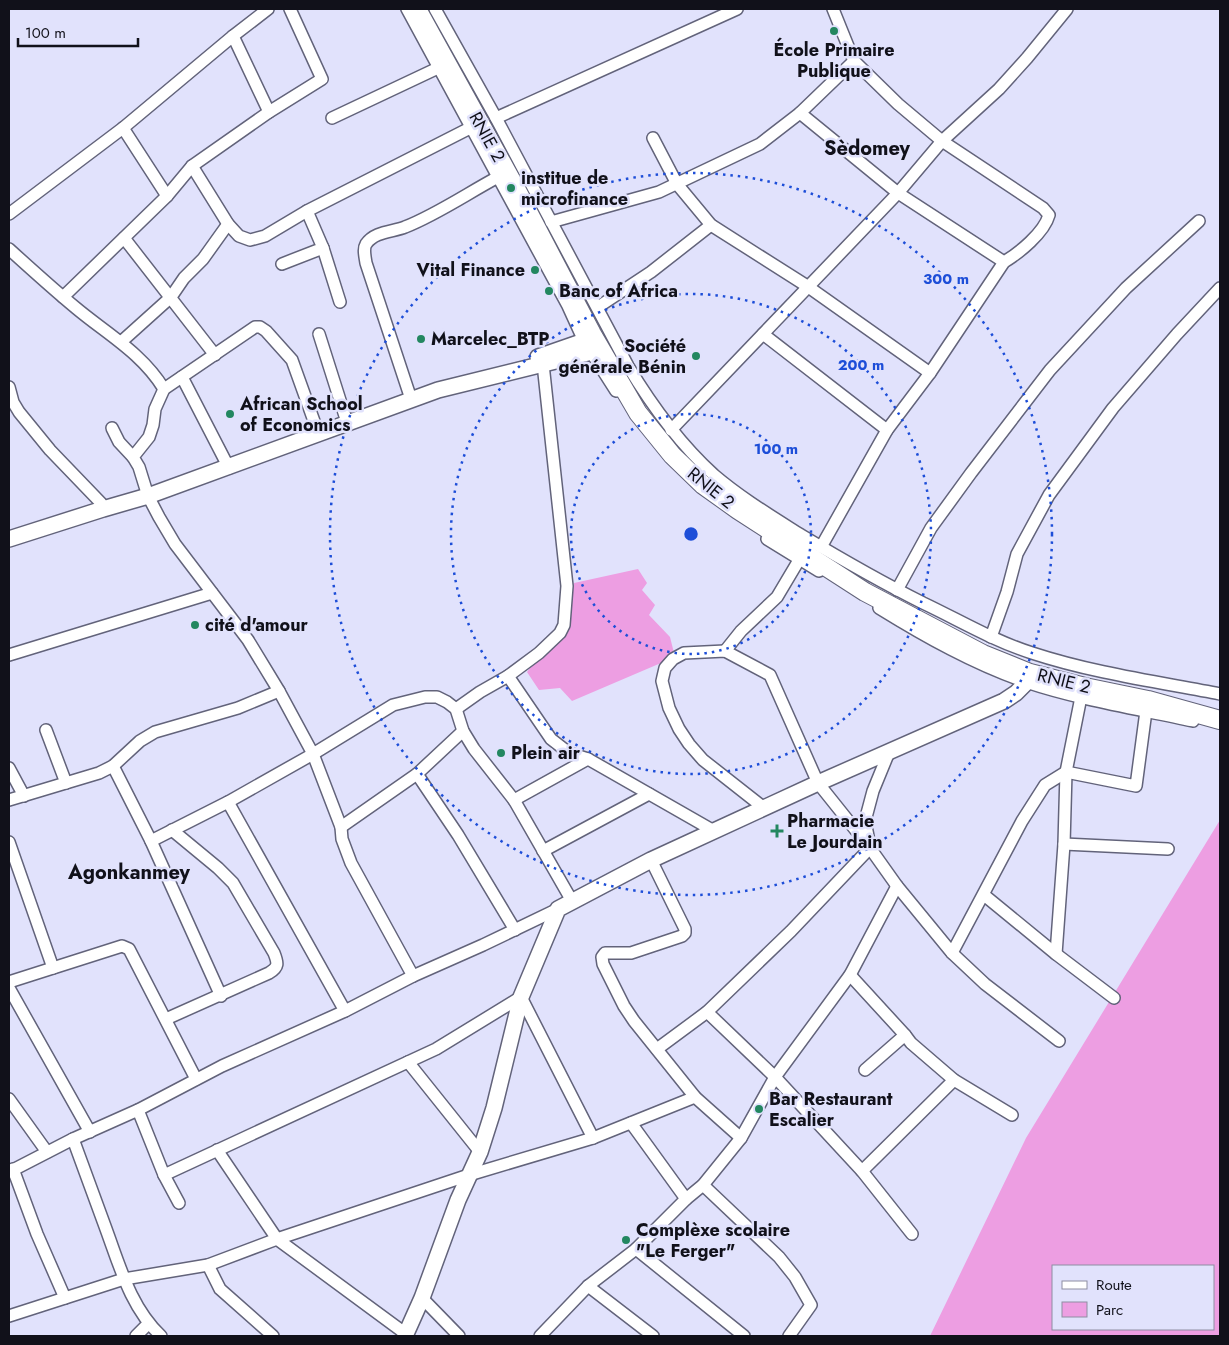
<svg xmlns="http://www.w3.org/2000/svg" width="1229" height="1345" font-family="Jost,sans-serif">
<style>
.green{fill:#ed9ee2;fill-rule:evenodd}
.lines{fill:none;stroke-linecap:round;stroke-linejoin:round}
.minor-casing{stroke:#62637a;stroke-width:14}
.major-casing{stroke:#62637a;stroke-width:18}
.highway-casing{stroke:#62637a;stroke-width:20}
.minor{stroke:#fff;stroke-width:11}
.major{stroke:#fff;stroke-width:15}
.highway{stroke:#fff;stroke-width:18}
.ring{fill:none;stroke:#1d4ed8;stroke-width:2.5;stroke-dasharray:2.5 5}
.poi-dot{fill:#238760;stroke:#e1e2fc;stroke-width:2}
.labels{text-anchor:middle;stroke-width:5;stroke-linejoin:round;paint-order:stroke}
.poi-label{font-size:18px;font-weight:bold;fill:#11111a;stroke:#e1e2fc;text-anchor:start}
.street-label{font-size:18px;fill:#11111a;stroke:#e1e2fc}
.quarter-label{font-size:20px;font-weight:bold;fill:#11111a;stroke:#e1e2fc}
.centre{fill:#1d4ed8;stroke:#e1e2fc;stroke-width:2.5}
.ring-label{font-size:15px;text-anchor:middle;font-weight:bold;fill:#1d4ed8;stroke:#e1e2fc;stroke-width:5;stroke-linejoin:round;paint-order:stroke}
</style>
<rect width="100%" height="100%" fill="#e1e2fc"/>
<g class="green">
<polygon points="638,569 647,583 642,590 655,605 649,615 670,637 675,657 572,701 560,688 539,690 527,672 539,656 563,634 574,583"/>
<path d="M1220 820V1336H930L1026 1138ZM1053 1266H1213V1329H1053Z"/>
</g>
<g class="lines">
<g class="minor-casing">
<g id="minor">
<polyline points="407,9 568,306 584,341 616,391"/>
<path d="M435 9 496 118 628 366C652 406 679 443 714 475 741 498 771 516 801 535 841 559 881 582 923 603 959 620 994 641 1032 653 1093 673 1158 682 1220 694"/>
<polyline points="233,36 269,112"/>
<polyline points="800,113 898,193 1004,262"/>
<polyline points="332,118 438,68"/>
<polyline points="496,118 737,9"/>
<polyline points="123,128 167,196"/>
<polyline points="653,138 677,184 711,225 807,286 930,373"/>
<polyline points="192,166 228,224 239,236 250,240 265,236 307,211 472,127"/>
<polyline points="9,214 123,128 233,36 268,9"/>
<polyline points="551,222 659,192 760,144 800,113 854,61"/>
<polyline points="124,238 215,355"/>
<polyline points="323,248 340,302"/>
<path d="M9 249C31 269 53 289 76 308 107 334 142 353 164 389"/>
<polyline points="282,264 323,248 307,211"/>
<polyline points="63,297 167,196 192,166 269,112 322,79 290,9"/>
<polyline points="598,307 651,272 711,225"/>
<polyline points="319,334 345,416"/>
<polyline points="763,334 887,430"/>
<polyline points="121,342 171,297 184,278 203,259 228,224"/>
<polyline points="182,377 229,468"/>
<polyline points="9,387 13,402 19,412 50,450 101,503"/>
<path d="M409 393 366 263C365 256 363 249 366 244 375 231 393 232 405 227 436 215 468 193 498 177"/>
<polyline points="112,428 119,442 133,457"/>
<polyline points="671,430 898,193 942,141 999,89 1027,58 1067,9"/>
<polyline points="319,435 292,360 266,331 260,327 255,327 164,389 155,409 153,425 149,437 133,457 139,467 148,496 159,517 175,544 248,640 279,691 313,754 341,827 342,839 351,863 413,976"/>
<polyline points="767,539 819,571"/>
<path d="M821 547 887 430 930 373 1004 262C1019 253 1044 233 1049 215L1043 208 942 141 898 104 854 61 833 9"/>
<polyline points="897,590 931,528 971,473 1050,370 1126,288 1199,221"/>
<path d="M879 608C926 637 974 664 1026 682 1080 700 1138 709 1193 721"/>
<polyline points="991,637 1007,592 1017,554 1049,495 1113,408 1177,334 1220,288"/>
<polyline points="725,651 741,631 777,597 799,560"/>
<polyline points="9,655 212,593"/>
<polyline points="508,676 551,739 569,753 588,759 714,831"/>
<polyline points="456,709 480,692 508,676 539,653 560,633 564,625 567,586 543,364"/>
<polyline points="46,730 66,783"/>
<polyline points="113,766 151,841 221,996"/>
<polyline points="9,768 24,796"/>
<polyline points="417,774 458,835 515,930"/>
<polyline points="9,800 99,773 113,766 140,741 155,732 238,708 279,691"/>
<polyline points="514,800 588,759"/>
<polyline points="228,802 345,1011"/>
<polyline points="764,808 703,760 689,744 679,729 669,708 662,681 665,668 673,659 684,653 725,651 770,675 818,783 870,848 897,886 952,953 985,984 1059,1041"/>
<polyline points="341,827 417,774 463,731"/>
<polyline points="151,841 228,802 313,754 393,705 425,697 437,697 447,702 456,709 463,731 474,749 514,800 572,901"/>
<polyline points="9,842 53,968"/>
<polyline points="1064,844 1168,849"/>
<polyline points="870,846 865,821 873,791 889,752"/>
<polyline points="543,851 649,794"/>
<polyline points="651,860 685,929 685,933 682,936 631,953 605,953 602,957 603,964 624,1006 634,1021 695,1097 741,1138"/>
<polyline points="984,895 1056,954 1114,998"/>
<polyline points="952,953 1022,821 1045,785 1066,772 1136,786 1146,711"/>
<polyline points="1056,954 1064,844 1066,772 1081,697"/>
<polyline points="850,975 905,1035 911,1043 954,1080 1012,1115"/>
<polyline points="9,982 122,946 129,949 196,1079"/>
<polyline points="9,988 90,1132"/>
<polyline points="707,1012 775,1077 862,1171 912,1234"/>
<path d="M166 1019 269 973C279 967 278 963 274 953L233 883 218 868 172 830"/>
<polyline points="657,1049 707,1012 791,931 870,848"/>
<polyline points="408,1062 480,1152"/>
<polyline points="865,1070 905,1035"/>
<polyline points="9,1099 47,1152"/>
<polyline points="138,1110 164,1175 179,1203"/>
<polyline points="631,1123 686,1199"/>
<path d="M73 1139C84 1169 95 1199 106 1229 120 1267 131 1308 161 1336"/>
<polyline points="217,1150 277,1239 406,1334"/>
<polyline points="13,1169 37,1234 65,1298"/>
<polyline points="862,1171 954,1080"/>
<polyline points="9,1172 73,1139 138,1110 222,1066 345,1011 413,976 483,945 558,909"/>
<polyline points="164,1175 436,1049 521,997 593,1138"/>
<polyline points="703,1185 779,1257 795,1277 811,1305 789,1336"/>
<polyline points="636,1249 744,1336"/>
<polyline points="208,1265 220,1289 273,1336"/>
<polyline points="588,1286 653,1336"/>
<polyline points="422,1298 459,1336"/>
<polyline points="9,1316 124,1279 208,1265 277,1239 469,1175 593,1138 695,1097"/>
<polyline points="136,1336 148,1324"/>
<polyline points="540,1336 588,1286 636,1249 686,1199 703,1185 741,1138 775,1077 850,975 897,886"/>
</g>
</g>
<g class="major-casing">
<g id="major">
<polyline points="538,357 584,341"/>
<polyline points="9,539 103,509 148,496 438,390 592,352"/>
<polyline points="405,1336 422,1298 458,1200 480,1152 494,1108 521,997 558,909 651,860 818,783 1004,701 1016,693 1027,682"/>
</g>
</g>
<g class="highway-casing">
<polyline id="highway" points="417,9 513,183 592,334 638,413 672,455 703,485 738,510 865,592 983,654 1030,673 1085,687 1148,700 1220,720"/>
</g>
<use href="#minor" class="minor"/>
<use href="#major" class="major"/>
<use href="#highway" class="highway"/>
</g>
<g class="ring">
<circle cx="691" cy="534" r="120"/>
<circle cx="691" cy="534" r="240"/>
<circle cx="691" cy="534" r="361"/>
</g>
<g class="poi-dot">
<circle cx="834" cy="31" r="5"/>
<circle cx="511" cy="188" r="5"/>
<circle cx="535" cy="270" r="5"/>
<circle cx="549" cy="291" r="5"/>
<circle cx="421" cy="339" r="5"/>
<circle cx="696" cy="356" r="5"/>
<circle cx="230" cy="414" r="5"/>
<circle cx="195" cy="625" r="5"/>
<circle cx="501" cy="753" r="5"/>
<path d="M774.5 823.5h5v5h5v5h-5v5h-5v-5h-5v-5h5z"/>
<circle cx="759" cy="1109" r="5"/>
<circle cx="626" cy="1240" r="5"/>
</g>
<g class="labels">
<g class="poi-label">
<text x="834" y="56" text-anchor="middle">École Primaire<tspan x="834" dy="21">Publique</tspan></text>
<text x="521" y="184">institue de<tspan x="521" dy="21">microfinance</tspan></text>
<text x="525" y="276" text-anchor="end">Vital Finance</text>
<text x="559" y="297">Banc of Africa</text>
<text x="431" y="345">Marcelec_BTP</text>
<text x="686" y="352" text-anchor="end">Société<tspan x="686" dy="21">générale Bénin</tspan></text>
<text x="240" y="410">African School<tspan x="240" dy="21">of Economics</tspan></text>
<text x="205" y="631">cité d'amour</text>
<text x="511" y="759">Plein air</text>
<text x="787" y="827">Pharmacie<tspan x="787" dy="21">Le Jourdain</tspan></text>
<text x="769" y="1105">Bar Restaurant<tspan x="769" dy="21">Escalier</tspan></text>
<text x="636" y="1236">Complèxe scolaire<tspan x="636" dy="21">"Le Ferger"</tspan></text>
</g>
<g class="street-label">
<text transform="translate(487 137) rotate(61)" y="6">RNIE 2</text>
<text transform="translate(711 488) rotate(39)" y="6">RNIE 2</text>
<text transform="translate(1064 681) rotate(14)" y="6">RNIE 2</text>
</g>
<g class="quarter-label">
<text x="867" y="155">Sèdomey</text>
<text x="129" y="879">Agonkanmey</text>
</g>
</g>
<circle cx="691" cy="534" r="8" class="centre"/>
<g class="ring-label">
<text x="946" y="284">300 m</text>
<text x="861" y="370">200 m</text>
<text x="776" y="454">100 m</text>
</g>
<rect width="1229" height="1345" fill="none" stroke="#11111a" stroke-width="20"/>
<rect x="1052" y="1265" width="162" height="65" fill="#e1e2fc" stroke="#8e8ea2"/>
<rect x="1062" y="1281" width="25" height="8" fill="#ffffff" stroke="#8e8ea2"/>
<text x="1096" y="1290" font-size="15" fill="#11111a">Route</text>
<rect x="1062" y="1302" width="25" height="15" fill="#ed9ee2" stroke="#8e8ea2"/>
<text x="1096" y="1315" font-size="15" fill="#11111a">Parc</text>
<path d="M18 38v8h120v-8" fill="none" stroke="#11111a" stroke-width="2.5"/>
<text x="25" y="38" font-size="15" fill="#11111a" stroke="#e1e2fc" stroke-width="4" paint-order="stroke">100 m</text>
</svg>
